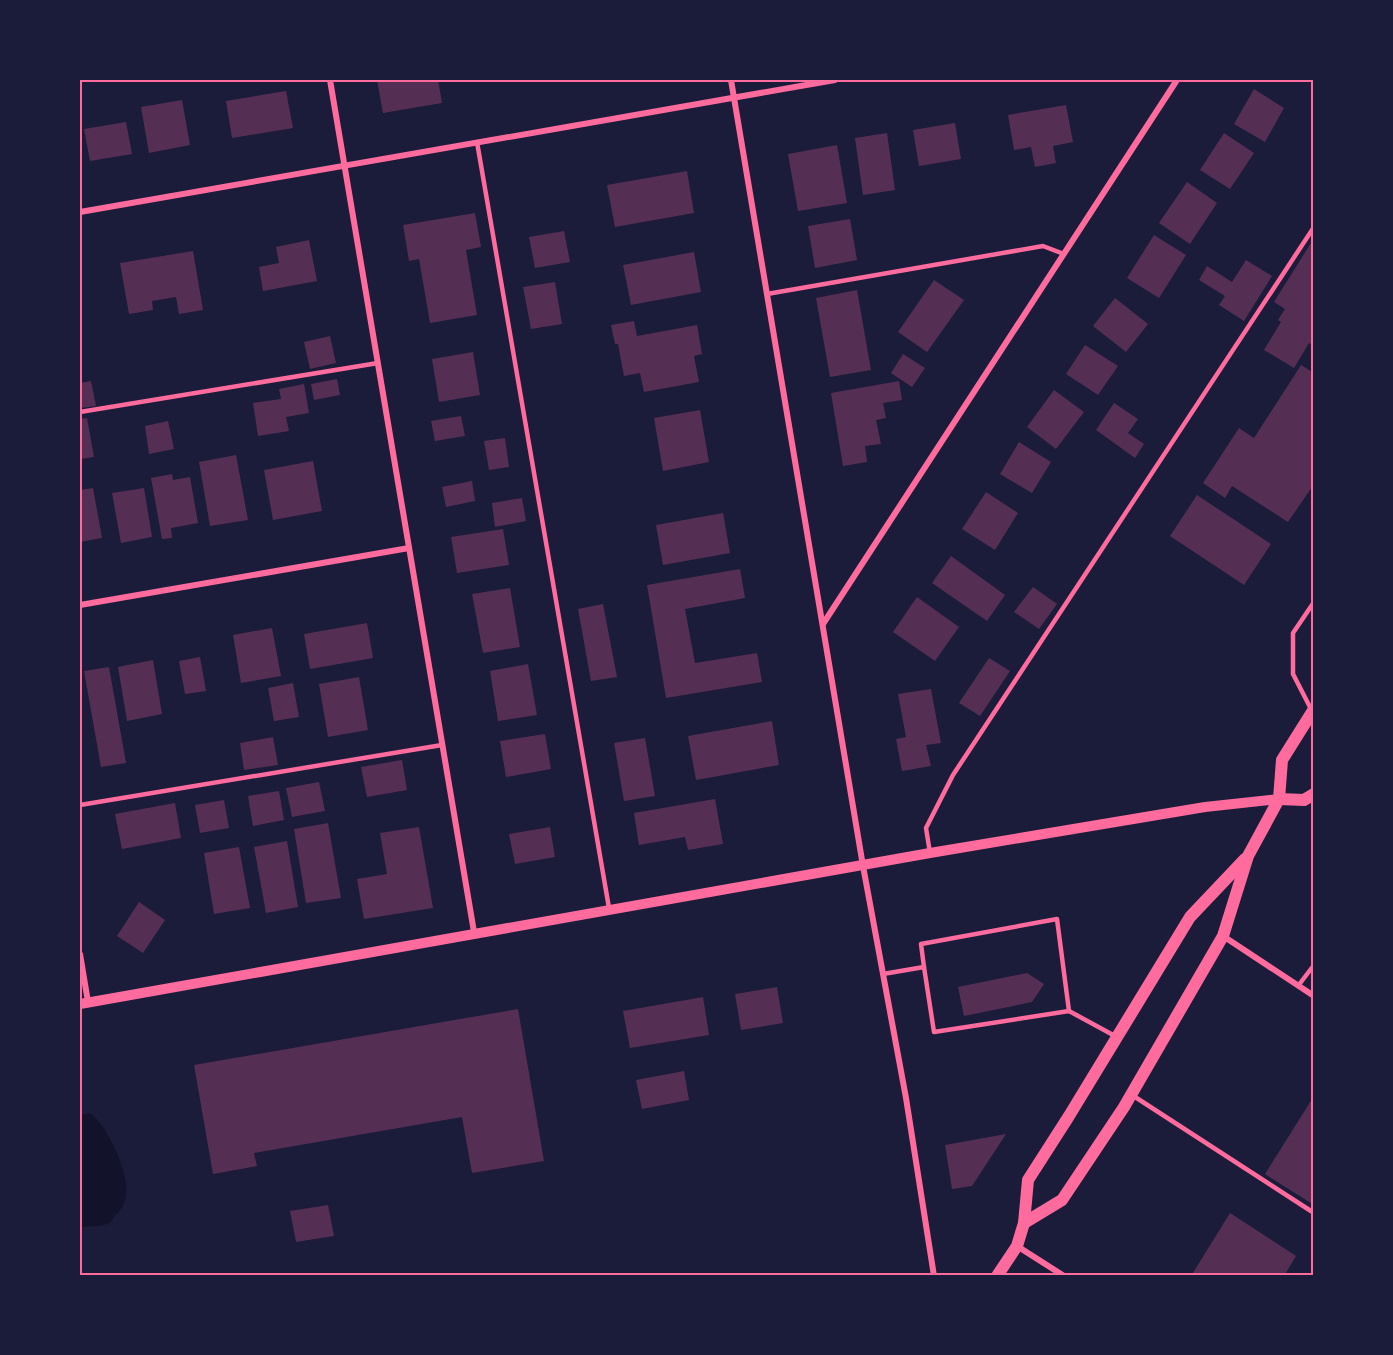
<svg xmlns="http://www.w3.org/2000/svg" width="1393" height="1355" font-family="'Titillium Web',sans-serif">
<style>
.water{fill:#12122b}
.building{fill:#542f53}
.lines{fill:none;stroke-linecap:round;stroke-linejoin:round}
.service{stroke:#ff6b9d;stroke-width:4.5}
.minor{stroke:#ff6b9d;stroke-width:6}
.tertiary{stroke:#ff6b9d;stroke-width:10}
.secondary{stroke:#ff6b9d;stroke-width:12}
.neatline{fill:none;stroke:#ff6b9d;stroke-width:2}
</style>
<rect width="100%" height="100%" fill="#1b1b3a"/>
<path class="water" d="M90 1113C108 1126 130 1174 126 1196 125 1204 120 1211 115 1216 113 1218 112 1222 109 1223 102 1227 89 1226 81 1227L80 1226V1115Z"/>
<g class="building">
<polygon points="377,80 438,80 442,103 383,113"/>
<polygon points="1254,89 1284,108 1265,142 1234,124"/>
<polygon points="286,91 293,128 232,138 226,101"/>
<polygon points="182,100 190,145 149,153 141,107"/>
<polygon points="1066,105 1073,142 1053,146 1056,163 1035,167 1031,147 1014,150 1008,115"/>
<polygon points="126,122 132,154 90,161 84,129"/>
<polygon points="955,123 961,159 919,166 913,130"/>
<polygon points="887,133 895,190 863,195 855,138"/>
<polygon points="1224,133 1254,153 1230,189 1200,170"/>
<polygon points="837,145 847,203 798,211 788,154"/>
<polygon points="687,171 694,213 615,227 607,185"/>
<polygon points="1187,182 1217,203 1190,244 1159,223"/>
<polygon points="475,213 481,247 466,250 477,315 430,323 419,259 409,261 403,225"/>
<polygon points="850,219 857,260 815,268 808,226"/>
<polygon points="564,231 570,262 535,268 529,237"/>
<polygon points="1154,235 1186,255 1159,298 1127,278"/>
<polygon points="1314,238 1314,346 1309,343 1294,368 1264,350 1281,322 1278,320 1285,309 1274,302"/>
<polygon points="309,240 317,281 263,291 259,267 279,263 276,247"/>
<polygon points="193,251 203,310 179,314 176,297 152,301 153,310 129,314 120,263"/>
<polygon points="694,252 701,292 631,305 623,265"/>
<polygon points="1246,260 1272,276 1244,321 1219,305 1225,296 1199,280 1207,266 1232,282"/>
<polygon points="934,280 964,300 927,352 898,332"/>
<polygon points="555,282 562,324 531,329 523,287"/>
<polygon points="857,290 871,370 830,377 816,298"/>
<polygon points="1115,298 1148,324 1126,352 1093,326"/>
<polygon points="634,321 637,336 697,325 702,354 694,356 699,382 644,392 640,373 624,376 618,344 615,344 611,325"/>
<polygon points="330,336 336,363 310,369 304,342"/>
<polygon points="1085,345 1118,366 1098,395 1066,374"/>
<polygon points="473,352 480,395 439,402 432,359"/>
<polygon points="903,354 925,368 912,387 891,373"/>
<polygon points="1301,365 1314,373 1314,484 1288,522 1232,486 1225,498 1203,483 1239,428 1254,438"/>
<polygon points="337,379 340,395 314,400 311,384"/>
<polygon points="91,381 96,406 80,408 80,383"/>
<polygon points="899,381 902,400 883,403 886,418 876,420 881,444 865,446 867,462 843,466 831,393"/>
<polygon points="304,384 309,413 286,417 289,431 258,436 253,403 281,399 279,389"/>
<polygon points="1054,390 1084,412 1056,449 1027,427"/>
<polygon points="1114,403 1138,419 1128,433 1144,444 1135,458 1096,430"/>
<polygon points="700,410 709,462 663,471 654,418"/>
<polygon points="461,416 465,436 435,441 431,421"/>
<polygon points="87,418 94,457 80,459 80,419"/>
<polygon points="168,421 174,449 149,454 145,426"/>
<polygon points="505,438 509,467 489,470 484,441"/>
<polygon points="1019,442 1051,462 1032,493 1000,474"/>
<polygon points="236,455 248,520 210,526 199,462"/>
<polygon points="313,461 322,511 273,520 264,470"/>
<polygon points="172,474 173,480 190,477 198,523 171,528 172,538 162,539 151,478"/>
<polygon points="472,481 475,501 446,507 442,487"/>
<polygon points="93,488 102,538 80,542 80,490"/>
<polygon points="144,488 152,537 121,543 112,493"/>
<polygon points="986,492 1018,513 995,550 962,529"/>
<polygon points="1197,495 1271,544 1244,585 1170,536"/>
<polygon points="522,498 526,521 495,527 492,503"/>
<polygon points="723,513 730,553 663,565 656,525"/>
<polygon points="503,529 509,565 457,573 451,537"/>
<polygon points="951,556 1005,595 987,621 932,583"/>
<polygon points="740,569 745,598 685,609 695,663 757,653 762,682 666,698 647,585"/>
<polygon points="1033,587 1057,604 1039,629 1014,612"/>
<polygon points="510,588 520,647 483,653 472,594"/>
<polygon points="917,597 959,627 935,661 893,632"/>
<polygon points="603,604 617,677 591,681 578,609"/>
<polygon points="367,623 373,658 310,669 304,634"/>
<polygon points="272,628 281,676 241,683 233,635"/>
<polygon points="200,657 206,691 185,694 179,661"/>
<polygon points="989,658 1010,671 980,716 959,703"/>
<polygon points="153,660 162,714 127,721 118,667"/>
<polygon points="528,664 537,715 498,721 490,671"/>
<polygon points="109,667 126,763 101,767 84,671"/>
<polygon points="359,677 368,730 328,737 319,684"/>
<polygon points="293,683 299,717 274,721 268,688"/>
<polygon points="931,689 941,743 926,745 931,766 902,771 896,739 906,737 898,694"/>
<polygon points="772,721 779,765 696,780 688,736"/>
<polygon points="545,734 551,769 506,777 500,741"/>
<polygon points="273,737 278,765 244,770 240,743"/>
<polygon points="645,738 655,796 624,801 614,743"/>
<polygon points="402,760 407,790 367,797 361,767"/>
<polygon points="319,782 325,811 292,817 286,788"/>
<polygon points="279,791 284,820 253,826 248,796"/>
<polygon points="715,799 723,844 688,850 685,837 639,845 634,813"/>
<polygon points="224,800 229,828 200,833 195,805"/>
<polygon points="175,803 181,838 122,849 115,814"/>
<polygon points="328,823 341,898 306,903 294,829"/>
<polygon points="419,827 433,908 364,919 357,879 387,874 380,833"/>
<polygon points="550,827 555,857 515,864 509,834"/>
<polygon points="287,841 298,907 266,913 254,847"/>
<polygon points="239,847 250,908 214,914 204,853"/>
<polygon points="139,902 165,920 143,953 117,936"/>
<polygon points="1027,973 1044,984 1032,1002 964,1016 958,987"/>
<polygon points="777,987 783,1023 741,1030 735,994"/>
<polygon points="703,997 709,1035 630,1048 623,1011"/>
<polygon points="518,1009 544,1161 472,1173 462,1117 254,1153 257,1166 213,1174 194,1065"/>
<polygon points="684,1071 689,1100 642,1109 636,1080"/>
<polygon points="1314,1096 1314,1205 1265,1174"/>
<polygon points="1006,1134 972,1186 952,1189 945,1145"/>
<polygon points="328,1205 334,1236 296,1242 290,1211"/>
<polygon points="1230,1213 1296,1256 1284,1276 1191,1276"/>
</g>
<g class="lines">
<g class="service">
<polyline points="477,142 609,908"/>
<polyline points="767,294 1043,246 1064,254"/>
<polyline points="80,412 378,363"/>
<polyline points="1311,709 1293,674 1293,633 1314,602"/>
<polyline points="80,805 442,745"/>
<polyline points="930,853 926,828 953,775 1314,227"/>
<polyline points="924,967 921,944 1057,919 1069,1011"/>
<polyline points="883,974 924,967 934,1032 1069,1011 1115,1036"/>
<polyline points="1298,986 1314,965"/>
<polyline points="1132,1095 1314,1213"/>
</g>
<g class="minor">
<polyline points="330,80 474,932"/>
<polyline points="731,80 863,866 906,1098 934,1276"/>
<polyline points="80,212 835,80"/>
<polyline points="80,605 409,548"/>
<polyline points="823,624 1177,80"/>
<polyline points="1223,936 1314,996"/>
<polyline points="80,954 88,1002"/>
<polyline points="1017,1246 1064,1276"/>
</g>
<polyline class="tertiary" points="80,1004 930,853 1205,807 1279,799"/>
<g class="secondary">
<polyline points="1279,799 1304,800 1314,794"/>
<polyline points="1024,1223 1062,1200 1124,1107 1223,936 1248,856 1279,799 1282,760 1314,709"/>
<polyline points="997,1276 1017,1246 1024,1223 1028,1180 1069,1116 1190,917 1245,859"/>
</g>
</g>
<rect width="1393" height="1355" fill="none" stroke="#1b1b3a" stroke-width="162"/>
<rect x="81" y="81" width="1231" height="1193" class="neatline"/>
</svg>
